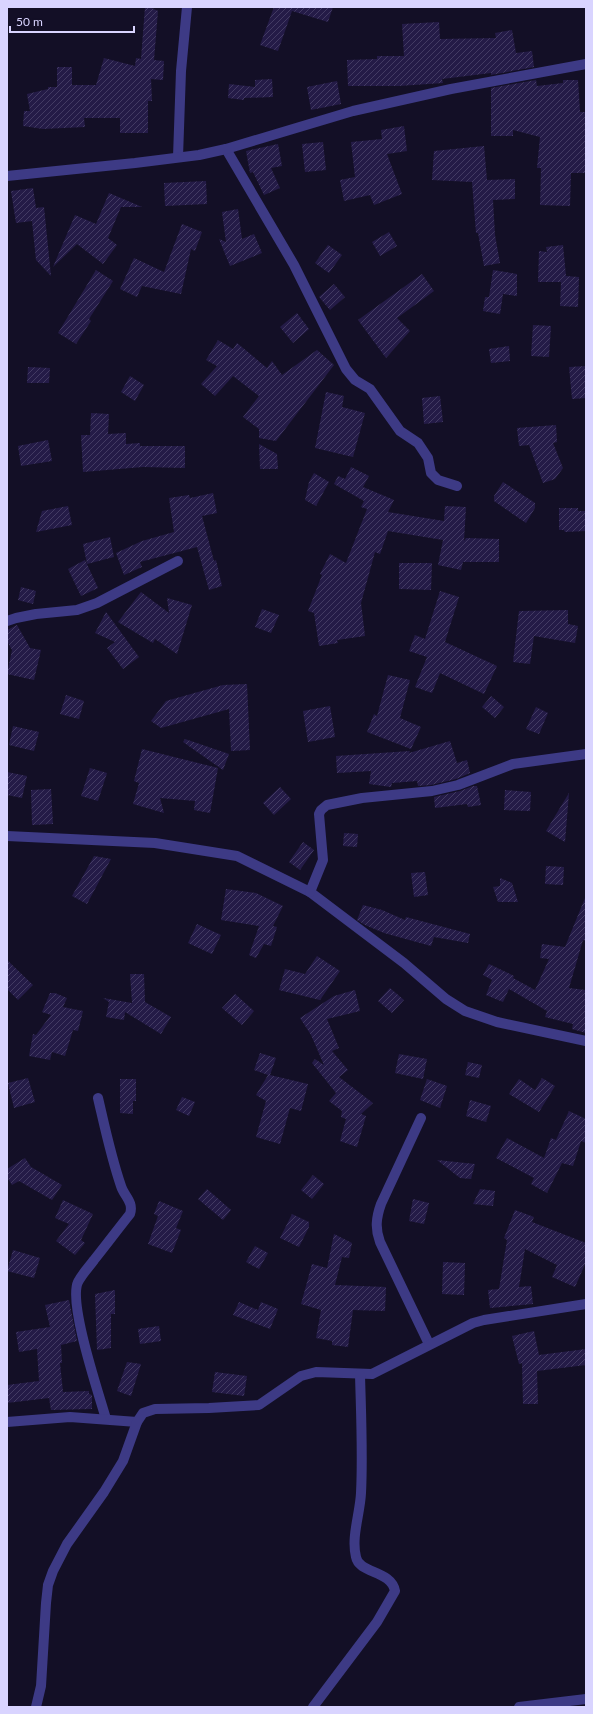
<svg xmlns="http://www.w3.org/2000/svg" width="593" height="1714" font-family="Lato,sans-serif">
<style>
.building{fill:url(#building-hatch)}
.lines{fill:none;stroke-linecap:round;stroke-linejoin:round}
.minor{stroke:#3d3a85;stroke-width:10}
</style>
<defs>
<pattern id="building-hatch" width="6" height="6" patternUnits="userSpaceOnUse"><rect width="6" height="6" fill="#241b47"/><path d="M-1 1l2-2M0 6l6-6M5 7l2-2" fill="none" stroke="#433b63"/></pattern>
</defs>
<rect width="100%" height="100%" fill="#130f26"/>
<g class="building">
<polygon points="145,7 150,7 158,11 154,60 164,61 163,80 151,79 152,101 148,101 148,133 120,133 120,118 84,118 85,127 43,129 23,126 24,111 30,111 27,94 48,89 48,87 57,87 57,67 72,67 72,85 96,85 104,58 135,66 136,58 141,59"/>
<polygon points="274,7 333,7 328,22 292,11 278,51 260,45"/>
<polygon points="439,22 440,39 496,38 495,33 512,30 516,53 532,51 534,67 491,75 491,73 442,79 443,83 399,86 348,86 347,60 377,59 377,56 404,56 402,24"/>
<polygon points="272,79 273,97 244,98 244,100 228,98 229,84 255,87 255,80"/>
<polygon points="536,80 537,86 563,83 563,80 578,80 580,112 586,112 586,173 571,173 570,206 540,205 541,168 537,168 540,137 513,130 513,136 491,136 491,88"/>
<polygon points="337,81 341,104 311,110 307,87"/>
<polygon points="404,126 407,151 387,154 402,194 374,205 370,195 344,201 340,180 355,177 351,142 382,139 381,130"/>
<polygon points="323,142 326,170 305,172 302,144"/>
<polygon points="278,144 282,166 271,168 280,188 264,195 253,172 250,173 246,151"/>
<polygon points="484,146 487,180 515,179 515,199 493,200 495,235 500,263 484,266 478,233 476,233 472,182 432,180 434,151"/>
<polygon points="206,181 207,204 165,206 164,183"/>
<polygon points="33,188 36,208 44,207 51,276 36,260 32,221 16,223 11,191"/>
<polygon points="109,193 142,207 121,207 108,238 117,245 103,264 77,244 53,267 75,215 96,224"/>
<polygon points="238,209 242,239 254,234 262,253 230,266 219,239 226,242 222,212"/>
<polygon points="182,224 202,232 195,251 191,249 181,294 142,286 137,297 120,289 134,258 164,272"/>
<polygon points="389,232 397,246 380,256 372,242"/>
<polygon points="328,245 342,255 329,273 315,263"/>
<polygon points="563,245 566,276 579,277 578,307 560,306 561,282 538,282 539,251 547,252 546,247"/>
<polygon points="96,270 113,281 89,319 91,321 76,344 58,333"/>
<polygon points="493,270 517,274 517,296 503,294 500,314 483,311 485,297 489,297"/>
<polygon points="422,274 434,291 397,318 410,331 386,358 358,320"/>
<polygon points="334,284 345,297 330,310 319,297"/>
<polygon points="297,313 309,329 293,343 280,327"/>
<polygon points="533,325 551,326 549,357 531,356"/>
<polygon points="218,340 233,349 237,343 267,368 272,361 282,375 317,350 334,365 276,441 259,438 259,429 243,417 259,396 233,376 215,396 201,384 217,366 206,360"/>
<polygon points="509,346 510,361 491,363 489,349"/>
<polygon points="586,366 586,398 572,399 569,367"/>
<polygon points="28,367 50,368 49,383 27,383"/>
<polygon points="130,376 144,385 135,401 121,392"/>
<polygon points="326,392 344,396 342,407 365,413 353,457 315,448"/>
<polygon points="440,396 443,422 424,424 422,398"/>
<polygon points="91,413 109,414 108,434 126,433 126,444 140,443 140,446 185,446 185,468 143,467 83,472 81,435 90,435"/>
<polygon points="556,425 557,442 553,443 563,468 555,479 543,483 529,445 519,446 517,428"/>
<polygon points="48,440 52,461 21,466 18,446"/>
<polygon points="259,444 277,454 278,469 260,469"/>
<polygon points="351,467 369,476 363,487 394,500 388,512 444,521 445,506 466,507 464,541 466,538 499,539 499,562 463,562 461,570 438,565 443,540 388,531 380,554 375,552 361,603 365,636 337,640 338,643 319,646 314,613 308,611 322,575 320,574 330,554 346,563 367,509 361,507 364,501 334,484 338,476 345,479"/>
<polygon points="314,473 329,482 316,506 305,500 309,482"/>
<polygon points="503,482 535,503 535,508 526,523 494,501 494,496"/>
<polygon points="213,493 217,513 202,516 214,561 216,560 222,586 209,590 197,547 140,562 142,567 124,575 116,553 142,541 174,532 169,498 189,495 190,498"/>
<polygon points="68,506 72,525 36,532 42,511"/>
<polygon points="559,508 578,508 578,511 586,511 586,531 565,532 564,530 559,530"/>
<polygon points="110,537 114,557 87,564 83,544"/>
<polygon points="85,560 98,588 81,596 68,569"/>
<polygon points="399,563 432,563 431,590 399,589"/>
<polygon points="21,587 36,591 33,604 18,600"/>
<polygon points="440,591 459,597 445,642 497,666 484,694 440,673 432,693 415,687 427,657 409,651 415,635 425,639"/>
<polygon points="141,592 169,613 167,598 192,605 177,654 155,639 153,643 118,622"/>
<polygon points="262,609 279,615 271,633 255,627"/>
<polygon points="568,610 568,624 578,626 575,643 534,636 530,664 513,662 519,611"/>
<polygon points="106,612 139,657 123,669 107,648 115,642 95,633"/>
<polygon points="17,625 30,648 41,650 34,680 7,674 12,650 7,641 7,630"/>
<polygon points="388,675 410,680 400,718 421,727 411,749 367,732 374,714 377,716"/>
<polygon points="247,684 250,750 231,751 229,709 161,728 151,721 166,701 223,685"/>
<polygon points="66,695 84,701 79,719 60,714"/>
<polygon points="491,696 504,707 495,718 482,707"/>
<polygon points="330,706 335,737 308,742 303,711"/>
<polygon points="536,707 548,713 539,734 526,729"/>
<polygon points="13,726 39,732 34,751 9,745"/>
<polygon points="185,739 229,754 223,770 183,742"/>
<polygon points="450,741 457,763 467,760 470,773 456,779 431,785 418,786 417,781 392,783 391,787 369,784 371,771 337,773 336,756 410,751 409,753"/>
<polygon points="142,749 218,768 210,813 194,810 195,801 160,798 164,813 133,804 139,783 134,781"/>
<polygon points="90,768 107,773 98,801 81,796"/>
<polygon points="7,772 27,776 22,798 7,795"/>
<polygon points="473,786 477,786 481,805 468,807 467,804 435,808 434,797 460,791"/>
<polygon points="280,787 291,799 274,815 263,803"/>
<polygon points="51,789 53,824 32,825 31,790"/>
<polygon points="505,790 531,792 530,811 504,810"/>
<polygon points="569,793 565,842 546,831"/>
<polygon points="344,833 358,834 357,847 343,846"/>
<polygon points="303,842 314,850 300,870 289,862"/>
<polygon points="94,856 111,859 87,904 72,896"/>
<polygon points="546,866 564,867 563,885 545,884"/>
<polygon points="425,872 428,895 414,897 411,873"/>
<polygon points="500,878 512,883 518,902 498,902 493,887 500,886"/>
<polygon points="226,889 256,893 283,906 273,926 277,927 271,946 264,944 256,958 249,955 259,926 221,920"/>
<polygon points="585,898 586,941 583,940 569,988 586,990 586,1033 572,1029 573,1024 545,1017 547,1011 509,989 503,1002 486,995 492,980 483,975 489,964 514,976 513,978 535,990 549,959 540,958 542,944 565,947"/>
<polygon points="363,905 382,910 405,920 406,917 470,934 468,943 434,937 431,946 384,933 365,925 357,920"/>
<polygon points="197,924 221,935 212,954 188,943"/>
<polygon points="317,956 340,971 320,1000 279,990 285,969 305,974"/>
<polygon points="7,960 33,985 18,1000 7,989"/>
<polygon points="130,974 144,974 145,1002 171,1017 161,1034 125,1012 124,1020 106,1017 109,1002 103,998 132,1003"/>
<polygon points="390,988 404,1000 392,1013 378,1001"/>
<polygon points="355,990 360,1011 327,1019 339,1048 332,1051 348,1070 339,1077 373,1103 361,1114 366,1116 357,1147 340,1141 346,1119 341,1117 342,1111 329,1101 336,1093 312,1063 315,1059 324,1065 311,1035 300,1018 334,996"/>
<polygon points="50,993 55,993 67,998 63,1007 83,1011 78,1031 73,1030 65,1056 52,1052 50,1060 29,1056 33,1034 36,1035 51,1015 42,1012"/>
<polygon points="235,994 254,1011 242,1025 222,1008"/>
<polygon points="260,1053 276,1058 270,1075 308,1084 301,1111 290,1108 280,1144 256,1137 266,1101 256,1095 268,1075 254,1070"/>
<polygon points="399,1054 427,1059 423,1079 395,1073"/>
<polygon points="468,1062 482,1065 479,1078 465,1075"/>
<polygon points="28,1078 35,1102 14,1108 8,1083"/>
<polygon points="542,1078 555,1086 539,1112 509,1094 519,1079 535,1090"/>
<polygon points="120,1079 136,1079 136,1101 133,1101 133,1114 120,1113"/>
<polygon points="427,1079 447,1086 440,1108 420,1100"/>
<polygon points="182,1097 195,1102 189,1116 176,1110"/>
<polygon points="470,1100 491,1106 486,1122 466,1116"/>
<polygon points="569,1111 586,1119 586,1143 581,1141 573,1166 562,1163 547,1193 531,1184 534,1178 496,1158 507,1138 544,1158 551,1138 556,1140"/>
<polygon points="25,1158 31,1167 62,1185 52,1200 19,1181 12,1185 7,1177 7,1169"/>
<polygon points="437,1160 475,1164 471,1179 460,1178"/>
<polygon points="313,1175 324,1184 312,1199 301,1190"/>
<polygon points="207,1189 231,1210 223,1220 198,1199"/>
<polygon points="480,1189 495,1191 493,1206 473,1204"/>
<polygon points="413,1199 429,1203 424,1224 409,1221"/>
<polygon points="63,1200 93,1214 81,1240 85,1243 75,1255 56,1241 69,1224 55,1218"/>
<polygon points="159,1201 183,1211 176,1228 181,1230 172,1253 148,1244 158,1216 154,1214"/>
<polygon points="515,1210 534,1217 532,1222 586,1243 586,1262 575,1287 552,1277 557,1265 525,1249 519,1287 531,1286 533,1304 490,1308 488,1290 499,1289 507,1240 504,1238"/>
<polygon points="292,1214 309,1222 309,1227 299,1247 280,1238"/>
<polygon points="334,1234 352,1243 349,1258 342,1257 335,1285 386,1287 385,1311 353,1310 348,1347 332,1345 332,1341 316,1338 321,1310 301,1304 312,1264 327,1268"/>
<polygon points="255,1246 268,1253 259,1269 246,1262"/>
<polygon points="13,1250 40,1258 34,1278 7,1271"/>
<polygon points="443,1262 465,1263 464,1295 442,1294"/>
<polygon points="115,1290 115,1314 111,1314 111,1348 97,1350 95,1294"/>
<polygon points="69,1300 77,1341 61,1345 62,1363 60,1363 63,1392 89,1391 89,1394 92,1395 92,1409 51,1410 49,1398 7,1403 7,1385 39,1381 37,1349 19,1352 16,1332 50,1327 45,1305"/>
<polygon points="239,1302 258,1310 261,1302 278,1309 270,1329 233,1315"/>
<polygon points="159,1326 161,1341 140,1344 138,1329"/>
<polygon points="534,1331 539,1355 586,1349 586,1365 537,1371 538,1404 523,1404 522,1363 519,1364 512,1336"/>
<polygon points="127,1362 141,1364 131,1396 117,1391"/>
<polygon points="215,1372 247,1376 244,1396 212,1392"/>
</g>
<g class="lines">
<g class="minor">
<polyline points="226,149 294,265 346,369 355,380 370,389 400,431 418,443 428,458 431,473 438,480 457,486"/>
<polyline points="178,157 181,71 187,7"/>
<polyline points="7,176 135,163 199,155 226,149 353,111 451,89 586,64"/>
<polyline points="7,621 16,618 36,614 77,610 97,603 178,561"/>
<polyline points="7,836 155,843 237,856 310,892 404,963 446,999 465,1011 497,1022 586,1041"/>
<polyline points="310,892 323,860 319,814 321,810 327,805 362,798 432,791 458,785 513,764 586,754"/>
<path d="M98 1098C105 1128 111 1157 121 1186 124 1196 134 1202 130 1214 118 1229 106 1245 94 1260 89 1267 82 1274 78 1282 68 1303 99 1394 106 1419"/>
<path d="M421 1118 381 1204C376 1218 375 1229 380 1242L429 1344"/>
<polyline points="7,1422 70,1417 137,1422"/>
<polyline points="36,1707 41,1686 46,1603 48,1585 53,1571 67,1544 104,1492 123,1461 137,1422 143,1413 155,1409 209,1408 259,1405 301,1376 316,1372 372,1374 473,1323 484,1320 586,1304"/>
<path d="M313 1707 377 1622 395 1591C391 1570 359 1574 356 1557 351 1537 360 1514 361 1493 363 1454 361 1414 360 1374"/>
<polyline points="519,1707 586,1699"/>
</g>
</g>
<rect width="593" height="1714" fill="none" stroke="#d9d4ff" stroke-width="16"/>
<path d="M10 26v6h124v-6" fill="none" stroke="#d9d4ff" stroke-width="2"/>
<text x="16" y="26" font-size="12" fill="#d9d4ff" stroke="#130f26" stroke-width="3" paint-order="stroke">50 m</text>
</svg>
